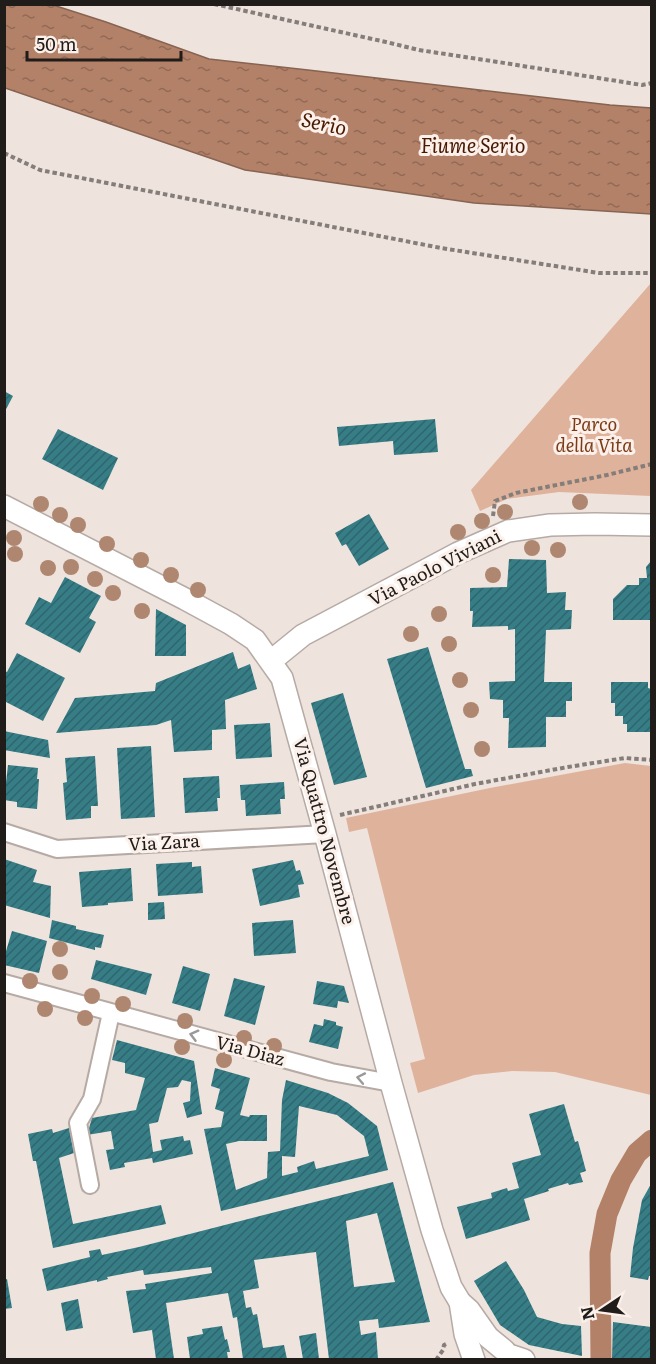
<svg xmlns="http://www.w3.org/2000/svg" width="656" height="1364" font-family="Literata,serif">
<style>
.green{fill:#dfb29c}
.water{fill:url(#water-ripples);stroke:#876351;stroke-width:1.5}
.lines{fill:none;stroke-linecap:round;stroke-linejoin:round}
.canal{stroke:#b38168;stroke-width:21}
.building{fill:url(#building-hatch);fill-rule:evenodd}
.minor-casing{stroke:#b6aaa5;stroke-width:20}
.tertiary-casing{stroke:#b6aaa5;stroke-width:24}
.path{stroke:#857d79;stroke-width:4;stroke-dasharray:4.5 3;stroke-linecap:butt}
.minor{stroke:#fff;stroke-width:16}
.tertiary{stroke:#fff;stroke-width:21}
.tree{fill:#af8770}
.oneway{stroke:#9b9998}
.labels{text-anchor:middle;stroke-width:6;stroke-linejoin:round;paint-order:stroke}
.park-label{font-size:18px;font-style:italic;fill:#7c3b17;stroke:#fcf0ea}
.street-label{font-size:18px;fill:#201c1a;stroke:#fcf0ea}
.water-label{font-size:20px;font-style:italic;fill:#481900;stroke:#fcf0ea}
</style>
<defs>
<pattern id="water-ripples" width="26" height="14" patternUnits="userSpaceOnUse" patternTransform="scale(1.5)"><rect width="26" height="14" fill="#b38168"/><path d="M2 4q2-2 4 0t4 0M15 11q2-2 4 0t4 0" fill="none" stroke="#916955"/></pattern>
<pattern id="building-hatch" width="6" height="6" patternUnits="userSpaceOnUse" patternTransform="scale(1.5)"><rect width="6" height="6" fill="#367d86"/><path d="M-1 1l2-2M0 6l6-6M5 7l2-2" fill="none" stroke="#2d666d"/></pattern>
</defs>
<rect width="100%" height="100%" fill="#eee3dd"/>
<g class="green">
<polygon points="651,283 651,496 559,492 507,499 480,511 471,490"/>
<polygon points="625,763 651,766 651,1095 555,1072 512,1071 474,1075 418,1093 410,1063 425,1059 367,828 349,832 346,818 490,788"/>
</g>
<polygon class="water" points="50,4 106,22 209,59 308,70 610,105 651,108 651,214 474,203 245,170 5,88 5,5"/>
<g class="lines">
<polyline class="canal" points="601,1360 600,1253 607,1214 621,1180 637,1153 652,1140"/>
</g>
<g class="building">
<polygon points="4,391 13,396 4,413"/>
<polygon points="435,419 438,452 394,455 393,441 339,446 337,427"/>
<polygon points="58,429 118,458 103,490 42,459"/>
<polygon points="369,514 389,549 359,566 346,544 342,546 335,533"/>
<polygon points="509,559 546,560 547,593 566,592 565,610 572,610 571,629 546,630 544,682 572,682 572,701 566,701 566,717 546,717 546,747 508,748 509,718 503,718 503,700 490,699 489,682 515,681 515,629 508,630 508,626 472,627 473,611 470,611 470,588 507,587"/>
<polygon points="651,561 651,620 613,620 613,599 627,585 639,585 639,578 647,578 646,567"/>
<polygon points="65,577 101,596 89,618 96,622 80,653 25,624 39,597 51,603"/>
<polygon points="156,609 186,625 186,656 155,656"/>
<polygon points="428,647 465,769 471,769 473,776 426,788 387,659"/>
<polygon points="233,652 238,669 250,664 257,689 225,700 226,729 212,730 212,750 174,752 171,720 156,725 56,733 75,698 155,691 156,683"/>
<polygon points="17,653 65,678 43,721 6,702 4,705 4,671 7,672"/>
<polygon points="611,682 648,682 648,688 651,689 651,732 627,732 627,724 623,724 623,716 615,716 615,703 611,703"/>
<polygon points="343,693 367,777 334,785 311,703"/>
<polygon points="270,723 272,757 236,759 234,725"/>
<polygon points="4,731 48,740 50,758 4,750"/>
<polygon points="151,746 155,817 121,819 117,748"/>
<polygon points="95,756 98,806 91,806 91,818 66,820 63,783 67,782 65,758"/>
<polygon points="8,765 38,768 37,779 39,779 37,809 17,807 17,802 4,800"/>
<polygon points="219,776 220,798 217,798 218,811 185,813 183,778"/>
<polygon points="284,782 285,799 280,799 281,814 246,816 245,800 241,800 240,785"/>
<polygon points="4,859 37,870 33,882 51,886 50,918 4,905"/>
<polygon points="293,860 296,871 300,870 304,884 298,885 300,897 260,906 252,869"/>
<polygon points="192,862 192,867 201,866 203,893 158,896 156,864"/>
<polygon points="131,868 133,901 108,903 108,905 82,907 79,872"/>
<polygon points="164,902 165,919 148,920 148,903"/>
<polygon points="52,920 76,926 76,929 104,935 101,948 95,947 95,950 49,938"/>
<polygon points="293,920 296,953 254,956 252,923"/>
<polygon points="12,931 47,941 39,973 4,965 4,958"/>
<polygon points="96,960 152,974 146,995 91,979"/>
<polygon points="183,966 210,974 200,1011 172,1003"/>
<polygon points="234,978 265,986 255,1025 224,1016"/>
<polygon points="317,981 344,986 349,1003 338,1001 337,1008 313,1004"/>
<polygon points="324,1019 336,1022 336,1025 343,1027 338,1049 309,1042 314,1024 323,1026"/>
<polygon points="117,1040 194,1061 202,1114 187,1118 183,1103 190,1101 191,1082 182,1080 178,1087 167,1088 158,1122 149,1124 153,1152 162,1150 160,1140 183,1136 184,1141 190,1140 193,1154 153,1163 152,1158 124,1163 125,1167 110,1170 106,1150 114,1149 111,1131 87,1135 92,1118 136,1110 145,1078 125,1073 125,1063 112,1060"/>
<path d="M215 1068 250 1078 240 1115 249 1117 250 1115H267V1141H239L226 1144 236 1190 267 1178 268 1152 280 1151 282 1100 286 1080 328 1093 348 1103 377 1126 388 1170 221 1211 204 1129 221 1127 224 1112 215 1109 220 1089 211 1086ZM299 1106 337 1115 364 1136 369 1156 316 1169 314 1161 297 1167 298 1172 282 1176V1156L295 1157Z"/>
<polygon points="564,1104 575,1142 578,1141 586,1171 580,1173 583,1182 569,1185 568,1183 548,1189 549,1191 524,1199 530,1220 466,1239 457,1207 492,1198 491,1193 507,1188 508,1191 519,1188 512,1163 541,1155 529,1114"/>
<polygon points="69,1128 74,1153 59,1158 73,1224 161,1205 166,1224 53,1248 36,1161 33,1161 28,1134 52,1129 53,1133"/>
<path d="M393 1182 430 1322 379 1328 378 1319 359 1321 361 1335 376 1332 378 1359H329L316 1252 254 1260 259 1288 243 1291 246 1308 251 1307 253 1315 257 1314 263 1348 284 1345 287 1359H243L237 1317 233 1318 228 1293 166 1303 174 1359H156L152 1330 133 1333 126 1291 146 1289 145 1284 212 1273 211 1267 144 1275 143 1270 107 1277 108 1279 97 1282V1280L47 1291 42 1269 90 1257 89 1251 100 1249 102 1255 139 1247ZM377 1213 395 1282 354 1287 346 1221Z"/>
<polygon points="651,1184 651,1276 649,1276 648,1280 630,1277 633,1248 642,1200"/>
<polygon points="506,1261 524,1290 537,1317 562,1324 581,1326 582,1356 529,1345 500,1325 474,1281"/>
<polygon points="7,1279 12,1308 4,1309 4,1280"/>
<polygon points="78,1299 83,1328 66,1331 61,1303"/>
<polygon points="613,1322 651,1327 651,1359 626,1359 612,1358"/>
<polygon points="222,1326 225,1340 227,1339 230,1352 227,1352 228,1359 190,1359 187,1337 203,1334 202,1329"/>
<polygon points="316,1333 319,1359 303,1359 299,1336"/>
</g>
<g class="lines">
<g class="minor-casing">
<g id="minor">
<polyline points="4,832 57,849 325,834"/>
<polyline points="4,983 331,1072 391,1083"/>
<polyline points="90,1185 78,1123 92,1099 111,1013"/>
</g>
</g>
<g class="tertiary-casing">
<g id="tertiary">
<polyline points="4,506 185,599 231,624 255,640 282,678 325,834 391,1083 432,1230 451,1287 460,1302 465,1334 474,1360"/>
<polyline points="271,661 303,635 458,553 508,531 550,525 595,524 652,525"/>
<polyline points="460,1302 469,1310 488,1337 505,1351"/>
<polyline points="512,1356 524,1360"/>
</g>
</g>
<g class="path">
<polyline points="214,4 386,42 419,50 498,62 642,85 652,83"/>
<polyline points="4,153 40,170 441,248 599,273 652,273"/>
<polyline points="493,516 495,501 516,493 607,475 652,464"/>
<polyline points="340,815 475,784 568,767 625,758 652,760"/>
<polyline points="436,1360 443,1350 444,1345 448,1343"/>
</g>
<use href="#minor" class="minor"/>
<use href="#tertiary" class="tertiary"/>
</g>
<g class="tree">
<circle cx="580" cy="502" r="8"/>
<circle cx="41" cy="504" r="8"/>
<circle cx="505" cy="512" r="8"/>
<circle cx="60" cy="515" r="8"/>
<circle cx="482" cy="521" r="8"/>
<circle cx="78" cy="525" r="8"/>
<circle cx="458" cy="532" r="8"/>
<circle cx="14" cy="538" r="8"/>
<circle cx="107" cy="544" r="8"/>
<circle cx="532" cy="548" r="8"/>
<circle cx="558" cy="550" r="8"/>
<circle cx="15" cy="554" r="8"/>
<circle cx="141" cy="560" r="8"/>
<circle cx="71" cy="567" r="8"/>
<circle cx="48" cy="568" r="8"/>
<circle cx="171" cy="575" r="8"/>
<circle cx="493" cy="575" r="8"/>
<circle cx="95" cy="579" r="8"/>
<circle cx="198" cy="590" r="8"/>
<circle cx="113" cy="593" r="8"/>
<circle cx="142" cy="611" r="8"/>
<circle cx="439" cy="614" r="8"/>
<circle cx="411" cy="634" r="8"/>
<circle cx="449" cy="644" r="8"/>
<circle cx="460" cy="680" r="8"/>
<circle cx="471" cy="710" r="8"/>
<circle cx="482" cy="749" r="8"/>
<circle cx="60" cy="949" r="8"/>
<circle cx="60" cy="972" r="8"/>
<circle cx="30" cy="981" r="8"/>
<circle cx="92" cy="996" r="8"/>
<circle cx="123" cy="1004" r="8"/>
<circle cx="45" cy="1009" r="8"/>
<circle cx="85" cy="1018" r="8"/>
<circle cx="185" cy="1021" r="8"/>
<circle cx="244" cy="1038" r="8"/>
<circle cx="274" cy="1046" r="8"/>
<circle cx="182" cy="1047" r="8"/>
<circle cx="224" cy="1060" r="8"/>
</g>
<defs><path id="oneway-chevron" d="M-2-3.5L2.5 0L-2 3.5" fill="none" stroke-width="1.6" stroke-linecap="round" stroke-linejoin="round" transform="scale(1.5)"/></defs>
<g class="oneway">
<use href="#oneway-chevron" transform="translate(194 1035) rotate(-165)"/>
<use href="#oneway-chevron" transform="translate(361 1078) rotate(-169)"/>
</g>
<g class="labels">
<g class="park-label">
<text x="594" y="431">Parco<tspan x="594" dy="21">della Vita</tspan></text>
</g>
<g class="street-label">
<text transform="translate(435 568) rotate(-27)" y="6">Via Paolo Viviani</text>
<text transform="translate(324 831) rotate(75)" y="6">Via Quattro Novembre</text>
<text transform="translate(164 843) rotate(-3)" y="6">Via Zara</text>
<text transform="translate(250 1051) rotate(15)" y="6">Via Diaz</text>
</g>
<g class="water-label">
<text transform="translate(324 124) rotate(12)" y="7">Serio</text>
<text x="473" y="153">Fiume Serio</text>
</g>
</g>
<rect width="656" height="1364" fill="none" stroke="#201c1a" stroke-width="12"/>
<g transform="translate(602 1310) rotate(257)" stroke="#fcf0ea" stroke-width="4.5" paint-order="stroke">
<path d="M0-4.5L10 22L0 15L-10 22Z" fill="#201c1a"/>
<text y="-9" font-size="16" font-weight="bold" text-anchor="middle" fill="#201c1a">N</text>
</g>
<path d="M27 51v9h154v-9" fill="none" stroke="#201c1a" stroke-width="3"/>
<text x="36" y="51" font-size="18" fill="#201c1a" stroke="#fcf0ea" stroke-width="4.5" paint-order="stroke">50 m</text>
</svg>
